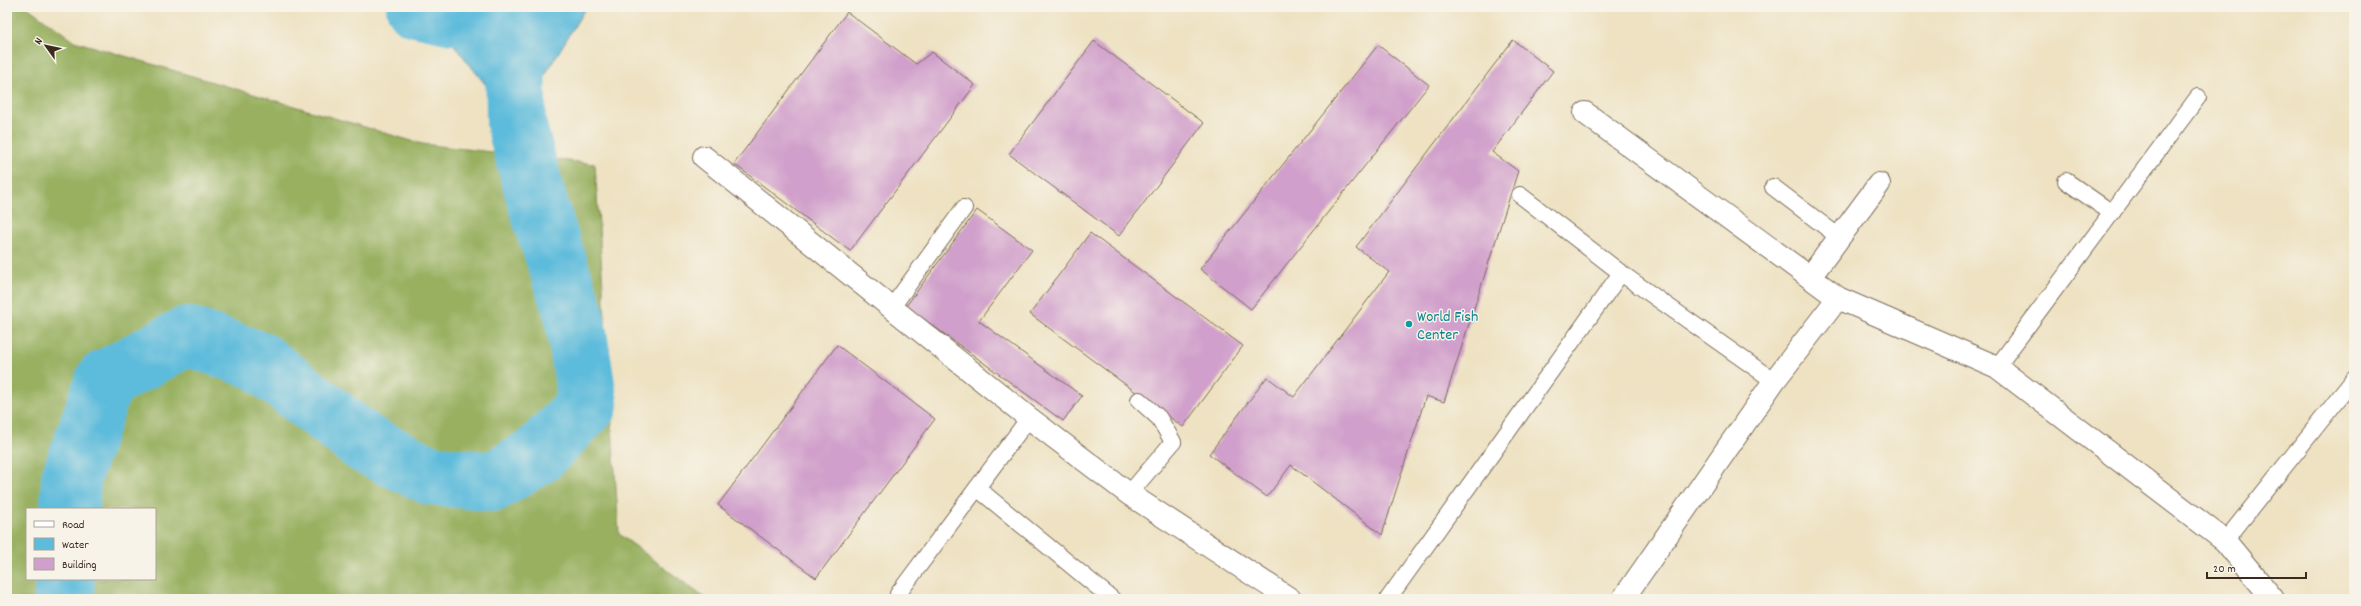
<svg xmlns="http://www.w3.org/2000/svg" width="2361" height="606" font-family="Dekko,sans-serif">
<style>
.forest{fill:#98b060;stroke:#6a6d3f;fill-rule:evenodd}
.water{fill:#5dbbdb;stroke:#4c727c}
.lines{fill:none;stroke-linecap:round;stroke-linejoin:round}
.river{stroke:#5dbbdb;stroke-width:60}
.building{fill:#d09fcb}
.service-casing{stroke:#7a6a58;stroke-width:18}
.minor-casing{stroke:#7a6a58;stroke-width:24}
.service{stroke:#fff;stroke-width:16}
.minor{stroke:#fff;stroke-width:22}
.culture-dot{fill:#0f9aa8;stroke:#f7f3e8;stroke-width:1.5}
.labels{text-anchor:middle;stroke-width:3;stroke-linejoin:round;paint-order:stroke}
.culture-label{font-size:16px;fill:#0d838f;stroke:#f7f3e8;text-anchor:start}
</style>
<rect width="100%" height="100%" fill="#f7f3e8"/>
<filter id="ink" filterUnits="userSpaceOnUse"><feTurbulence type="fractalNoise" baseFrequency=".025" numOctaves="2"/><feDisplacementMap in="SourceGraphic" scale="8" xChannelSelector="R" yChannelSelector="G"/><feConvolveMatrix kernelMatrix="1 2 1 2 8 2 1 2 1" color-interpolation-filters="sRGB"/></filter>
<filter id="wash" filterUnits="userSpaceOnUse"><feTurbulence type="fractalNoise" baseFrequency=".012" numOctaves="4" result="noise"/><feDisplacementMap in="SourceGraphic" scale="16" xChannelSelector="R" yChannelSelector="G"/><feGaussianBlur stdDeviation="0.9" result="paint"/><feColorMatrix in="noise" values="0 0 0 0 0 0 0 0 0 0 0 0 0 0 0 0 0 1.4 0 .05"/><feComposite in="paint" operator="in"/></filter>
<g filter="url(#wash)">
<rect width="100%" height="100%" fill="#eee2c3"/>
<path class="forest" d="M7 7H27L74 41 422 144 595 164 619 534 706 599H7ZM27 509H155V579H27Z"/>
<polygon class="water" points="457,7 586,7 516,123 443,31"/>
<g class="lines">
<g class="river">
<polyline points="416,7 453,15"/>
<polyline points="70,509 71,478 105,380 187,336 259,361 367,445 430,475 493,482 538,455 588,404 574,314 539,208 516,123 515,40"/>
<polyline points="64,599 65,579"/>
</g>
</g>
<g id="blocks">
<g class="building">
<polygon points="847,12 916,64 932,52 975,85 850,251 734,164"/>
<polygon points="1513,40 1553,71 1492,152 1518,171 1444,402 1426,396 1382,535 1291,465 1267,497 1209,454 1267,377 1294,397 1389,272 1356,247"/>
<polygon points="1094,41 1204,123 1119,236 1009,154"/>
<polygon points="1378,45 1429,85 1251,309 1200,269"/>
<polygon points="977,210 1032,250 979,321 1082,396 1063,421 906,306"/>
<polygon points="1090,233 1243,346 1183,427 1030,314"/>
<polygon points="837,345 935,419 816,578 718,505"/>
</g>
</g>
</g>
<g filter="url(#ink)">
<use href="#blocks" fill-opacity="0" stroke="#7a6a58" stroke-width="1"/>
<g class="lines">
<g class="service-casing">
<g id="service">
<polyline points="2066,181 2112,213"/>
<polyline points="1773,187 1839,237"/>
<polyline points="1520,195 1621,273 1774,381"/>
<polyline points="892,307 964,208"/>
<polyline points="1997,367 2198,97"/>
<polyline points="977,488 1112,599"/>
<polyline points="1129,494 1173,442 1159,418 1139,400"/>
<polyline points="2225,541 2354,379"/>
<polyline points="898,594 1029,418"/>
<polyline points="1388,599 1621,273"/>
</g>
</g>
<g class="minor-casing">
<g id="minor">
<polyline points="1585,113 1838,298 1997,367 2225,541 2273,599"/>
<polyline points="704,157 1029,418 1129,494 1290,599"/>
<polyline points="1810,277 1879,184"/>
<polyline points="1623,599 1774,381 1838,298"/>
</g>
</g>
<use href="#service" class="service"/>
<use href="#minor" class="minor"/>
</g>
</g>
<circle class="culture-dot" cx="1409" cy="324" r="4"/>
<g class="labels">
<g class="culture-label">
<text x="1417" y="321">World Fish<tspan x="1417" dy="18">Center</tspan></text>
</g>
</g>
<rect width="2361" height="606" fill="none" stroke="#f7f3e8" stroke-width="24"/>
<rect x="26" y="508" width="130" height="72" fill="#f7f3e8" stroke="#aca397"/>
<rect x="34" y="521" width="20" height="6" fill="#ffffff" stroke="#aca397"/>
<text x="62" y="528" font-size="12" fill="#3b2a1e">Road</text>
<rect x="34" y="538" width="20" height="12" fill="#5dbbdb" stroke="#aca397"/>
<text x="62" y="548" font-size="12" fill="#3b2a1e">Water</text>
<rect x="34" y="558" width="20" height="12" fill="#d09fcb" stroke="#aca397"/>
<text x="62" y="568" font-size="12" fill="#3b2a1e">Building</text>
<g transform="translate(46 46) rotate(303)" stroke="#f7f3e8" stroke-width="3" paint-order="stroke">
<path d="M0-3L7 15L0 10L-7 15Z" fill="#3b2a1e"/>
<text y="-6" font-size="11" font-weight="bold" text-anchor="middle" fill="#3b2a1e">N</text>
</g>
<path d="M2207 572v6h99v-6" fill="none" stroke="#3b2a1e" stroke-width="2"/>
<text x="2213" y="572" font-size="12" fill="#3b2a1e" stroke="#f7f3e8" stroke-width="3" paint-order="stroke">20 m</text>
</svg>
